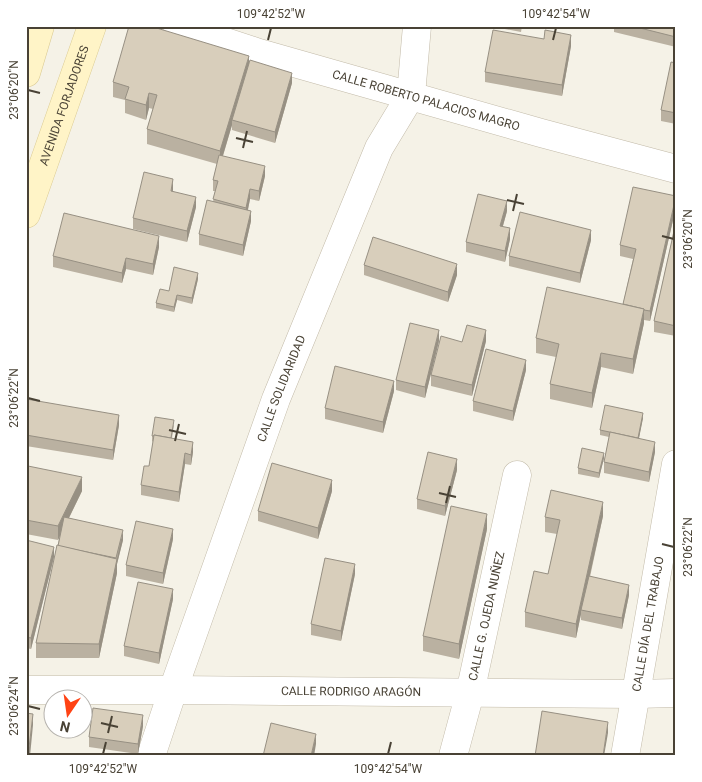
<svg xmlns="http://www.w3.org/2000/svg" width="702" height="782" font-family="Roboto,sans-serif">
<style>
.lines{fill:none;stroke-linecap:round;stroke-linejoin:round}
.street-casing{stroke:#c2baa8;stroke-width:29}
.secondary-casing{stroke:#daca91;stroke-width:29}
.street{stroke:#fff;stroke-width:28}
.secondary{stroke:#fff4c7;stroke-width:28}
.wall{fill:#bab1a1}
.shaded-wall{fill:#979083}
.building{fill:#d8cebb;stroke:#979083}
.ticks{fill:none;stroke:#494235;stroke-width:2}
.labels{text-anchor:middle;stroke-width:5;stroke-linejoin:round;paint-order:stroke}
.street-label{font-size:12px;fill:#494235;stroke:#fff}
.neatline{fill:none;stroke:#494235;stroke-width:2}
.ticks-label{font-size:12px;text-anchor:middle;fill:#494235}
</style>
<rect width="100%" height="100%" fill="#f5f2e7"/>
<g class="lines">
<g class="street-casing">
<g id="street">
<path id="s1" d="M177 26 259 53 541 133 676 169"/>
<path id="s2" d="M26 690H173L636 694 676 693"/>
<path id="s3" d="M151 756 173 690 276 399 379 148 411 95 417 26"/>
<path id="s4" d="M453 756 470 693 517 475"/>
<path id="s5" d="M625 756 676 464"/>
</g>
</g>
<g class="secondary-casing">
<g id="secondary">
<polyline points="26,73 40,26"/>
<path id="s6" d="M26 214 92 26"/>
</g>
</g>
<use href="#street" class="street"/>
<use href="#secondary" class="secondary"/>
</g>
<g class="wall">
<polygon points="489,26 522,26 521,32"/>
<polygon points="614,26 676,26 676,47 614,32"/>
<polygon points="544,39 571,46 562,96 485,82 485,72"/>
<polygon points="676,63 676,124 661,121 661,110"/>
<polygon points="249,65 292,83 275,143 232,130 232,125 223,156 265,176 259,201 250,199 248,210 251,221 243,256 199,245 199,234 213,202 215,191 213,191 213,180 217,164 147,144 147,129 153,109 149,108 146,120 125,113 125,100 113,97 113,82"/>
<polygon points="173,190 173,191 196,207 187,242 133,229 133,218"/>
<polygon points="676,196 676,207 650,321 644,320 644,323 633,374 601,367 592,408 550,399 550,384 556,357 536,353 536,338 623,304 633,259 620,256 620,245"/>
<polygon points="507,211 503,226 510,239 505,262 466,252 466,242"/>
<polygon points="676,222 676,336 654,332 654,321"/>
<polygon points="591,240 580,283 509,266 509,256"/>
<polygon points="159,247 153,275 126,269 122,283 53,267 53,256"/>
<polygon points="364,265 457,275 448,302 364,275"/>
<polygon points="198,279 192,304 177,300 174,312 156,308 156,303 169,291"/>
<polygon points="439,341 425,398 396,390 396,380"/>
<polygon points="486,341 472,396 431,386 431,375 462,342"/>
<polygon points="526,370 513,421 473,411 473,401"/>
<polygon points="394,391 383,433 325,419 325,408"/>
<polygon points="26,399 119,425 113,460 26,446"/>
<polygon points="643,418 639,438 655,452 649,482 604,473 604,462 609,437 600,435 600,430"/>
<polygon points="174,425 172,438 193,452 191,465 185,464 179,502 141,495 141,485 149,466 153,442 152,441 152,436"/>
<polygon points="604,458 599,478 578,474 578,468"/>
<polygon points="457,470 445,516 417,509 417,499"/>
<polygon points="26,473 82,491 69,518 123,540 117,564 117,573 99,658 36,658 36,643 60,535 58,540 26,534"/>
<polygon points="332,491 318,539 258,521 258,511"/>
<polygon points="603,516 590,577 629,595 622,629 581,620 581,614 576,638 525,627 525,612 548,574 557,534 545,532 545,517"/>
<polygon points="487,529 459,659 423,651 423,636"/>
<polygon points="173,539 163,584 126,576 126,565"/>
<polygon points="26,540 54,557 31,649 26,648"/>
<polygon points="355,574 341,641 311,635 311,624"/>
<polygon points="173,599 159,664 124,656 124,646"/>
<polygon points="143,726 138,754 89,747 89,737"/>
</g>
<g class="shaded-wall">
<polygon points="571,35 571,46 562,96 562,85"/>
<polygon points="249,56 249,70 232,120 232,125 220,165 220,151"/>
<polygon points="292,73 292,83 275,143 275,132"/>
<polygon points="149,93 149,108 146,120 146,105"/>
<polygon points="265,166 265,176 259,201 259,191"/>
<polygon points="173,179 173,190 171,201 171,191"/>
<polygon points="250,189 250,199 246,218 246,208"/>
<polygon points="196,197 196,207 187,242 187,231"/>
<polygon points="676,197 676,207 650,321 650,311"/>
<polygon points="507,201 507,211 500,236 500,226"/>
<polygon points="251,211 251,221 243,256 243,245"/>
<polygon points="510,228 510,239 505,262 505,251"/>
<polygon points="591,230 591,240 580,283 580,273"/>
<polygon points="159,236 159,247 153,275 153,264"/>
<polygon points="126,258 126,269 122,283 122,273"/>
<polygon points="457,264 457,275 448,302 448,292"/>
<polygon points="198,273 198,279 192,304 192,298"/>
<polygon points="177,295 177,300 174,312 174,307"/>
<polygon points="644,309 644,323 633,374 633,359"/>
<polygon points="439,330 439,341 425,398 425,387"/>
<polygon points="486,330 486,341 472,396 472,385"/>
<polygon points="601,353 601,367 592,408 592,393"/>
<polygon points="526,360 526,370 513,421 513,411"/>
<polygon points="394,381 394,391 383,433 383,422"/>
<polygon points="643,413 643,418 638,443 638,438"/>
<polygon points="119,415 119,425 113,460 113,450"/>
<polygon points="193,442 193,452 191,465 191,455"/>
<polygon points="655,442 655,452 649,482 649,472"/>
<polygon points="185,453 185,464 179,502 179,492"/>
<polygon points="604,453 604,458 599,478 599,473"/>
<polygon points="457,459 457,470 445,516 445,506"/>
<polygon points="82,477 82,491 58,540 58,526"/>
<polygon points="332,480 332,491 318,539 318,528"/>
<polygon points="603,502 603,516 582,610 581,610 581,614 576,638 576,624"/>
<polygon points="487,514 487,529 459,659 459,644"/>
<polygon points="173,529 173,539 163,584 163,573"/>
<polygon points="123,530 123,540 117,564 117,573 99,658 99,644"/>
<polygon points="54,547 54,557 31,649 31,638"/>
<polygon points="355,564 355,574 341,641 341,631"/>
<polygon points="629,585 629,595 622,629 622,618"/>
<polygon points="173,589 173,599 159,664 159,653"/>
<polygon points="33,714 33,725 30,756 28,756"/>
<polygon points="143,715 143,726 138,754 138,744"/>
<polygon points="608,722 608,733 604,756 603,756"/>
<polygon points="316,734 316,744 314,756 311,756"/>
</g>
<g class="building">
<polygon points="129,26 150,26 249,56 220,151 147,129 157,95 149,93 146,105 125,99 129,87 113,82"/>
<polygon points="632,26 676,26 676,37"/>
<polygon points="493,30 544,39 545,30 571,35 562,85 485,72"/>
<polygon points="250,60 292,73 275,132 232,120"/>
<polygon points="671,62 676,63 676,113 661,110"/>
<polygon points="219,155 265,166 259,191 250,189 246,208 213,199 218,181 213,180"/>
<polygon points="144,172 173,179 171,191 196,197 187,231 133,218"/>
<polygon points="633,187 676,196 650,311 644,310 644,309 623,304 636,249 620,245"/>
<polygon points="478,194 507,201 500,226 510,228 505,251 466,242"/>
<polygon points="207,200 251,211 243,245 199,234"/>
<polygon points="520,212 591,230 580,273 509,256"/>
<polygon points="64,213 159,236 153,264 126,258 122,273 53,256"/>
<polygon points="676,222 676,326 654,321"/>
<polygon points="373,237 457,264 448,292 364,265"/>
<polygon points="174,267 198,273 192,298 177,295 174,307 156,303 160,289 169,291"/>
<polygon points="547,287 644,309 633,359 601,353 592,393 550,384 559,344 536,338"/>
<polygon points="410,323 439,330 425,387 396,380"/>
<polygon points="467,325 486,330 472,385 431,375 441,336 462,342"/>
<polygon points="486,349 526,360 513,411 473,401"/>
<polygon points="335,366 394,381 383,422 325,408"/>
<polygon points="26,399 119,415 113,450 26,435"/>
<polygon points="605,405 643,413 638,438 600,430"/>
<polygon points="155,417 174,420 171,438 154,435 154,436 152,436"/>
<polygon points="610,432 655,442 649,472 604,462"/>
<polygon points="154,435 193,442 191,455 185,453 179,492 141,485 144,466 149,466"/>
<polygon points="582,448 604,453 599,473 578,468"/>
<polygon points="428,452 457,459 445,506 417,499"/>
<polygon points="272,463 332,480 318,528 258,511"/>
<polygon points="28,466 82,477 58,526 26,520 26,473"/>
<polygon points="551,490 603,502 576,624 525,612 534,571 548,574 560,520 545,517"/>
<polygon points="451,506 487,514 459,644 423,636"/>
<polygon points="64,517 123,530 116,558 58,546"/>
<polygon points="136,521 173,529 163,573 126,565"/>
<polygon points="26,540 54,547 31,638 26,637"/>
<polygon points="57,545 117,559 99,644 36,643"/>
<polygon points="325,558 355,564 341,631 311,624"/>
<polygon points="589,576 629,585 622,618 581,610"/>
<polygon points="138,582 173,589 159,653 124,646"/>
<polygon points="93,708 143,715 138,744 89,737"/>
<polygon points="542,711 608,722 603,756 535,756"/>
<polygon points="26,713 33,714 28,756 26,756"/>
<polygon points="271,723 316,734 311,756 263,756"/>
</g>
<path class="ticks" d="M268 40 271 28M553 40 556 28M28 90 40 93M236 138 253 142M243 148 247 131M507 200 524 204M513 211 517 194M662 236 674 239M28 398 40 401M169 430 186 434M175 441 179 424M439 493 456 497M446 503 450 486M662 544 674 547M28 706 40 709M101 723 118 727M108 733 112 716M103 754 106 742M388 754 391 742"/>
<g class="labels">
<g class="street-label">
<text dy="4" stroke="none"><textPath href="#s1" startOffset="260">CALLE ROBERTO PALACIOS MAGRO</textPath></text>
<text dy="4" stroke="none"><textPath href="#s6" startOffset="115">AVENIDA FORJADORES</textPath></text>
<text dy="4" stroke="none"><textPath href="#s3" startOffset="390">CALLE SOLIDARIDAD</textPath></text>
<text dy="4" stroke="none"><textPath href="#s4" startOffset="144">CALLE G. OJEDA NUÑEZ</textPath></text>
<text dy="4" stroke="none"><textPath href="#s5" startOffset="134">CALLE DÍA DEL TRABAJO</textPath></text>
<text dy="4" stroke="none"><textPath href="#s2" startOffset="325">CALLE RODRIGO ARAGÓN</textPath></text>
</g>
</g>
<rect width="702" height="782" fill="none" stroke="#ffffff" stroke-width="55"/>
<g transform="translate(68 714) rotate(193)"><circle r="24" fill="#ffffff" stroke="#b6b3ae"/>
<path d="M0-4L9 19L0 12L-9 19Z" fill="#ff4314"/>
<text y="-8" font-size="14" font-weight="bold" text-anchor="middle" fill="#494235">N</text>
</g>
<rect x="28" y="28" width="646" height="726" class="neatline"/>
<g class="ticks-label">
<text x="271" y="18">109°42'52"W</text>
<text x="556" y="18">109°42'54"W</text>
<text transform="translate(14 90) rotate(-90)" y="4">23°06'20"N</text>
<text transform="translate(688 239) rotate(-90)" y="4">23°06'20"N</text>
<text transform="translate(14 398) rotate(-90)" y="4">23°06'22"N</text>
<text transform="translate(688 547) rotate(-90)" y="4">23°06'22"N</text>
<text transform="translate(14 706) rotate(-90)" y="4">23°06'24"N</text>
<text x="103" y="773">109°42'52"W</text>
<text x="388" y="773">109°42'54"W</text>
</g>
</svg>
